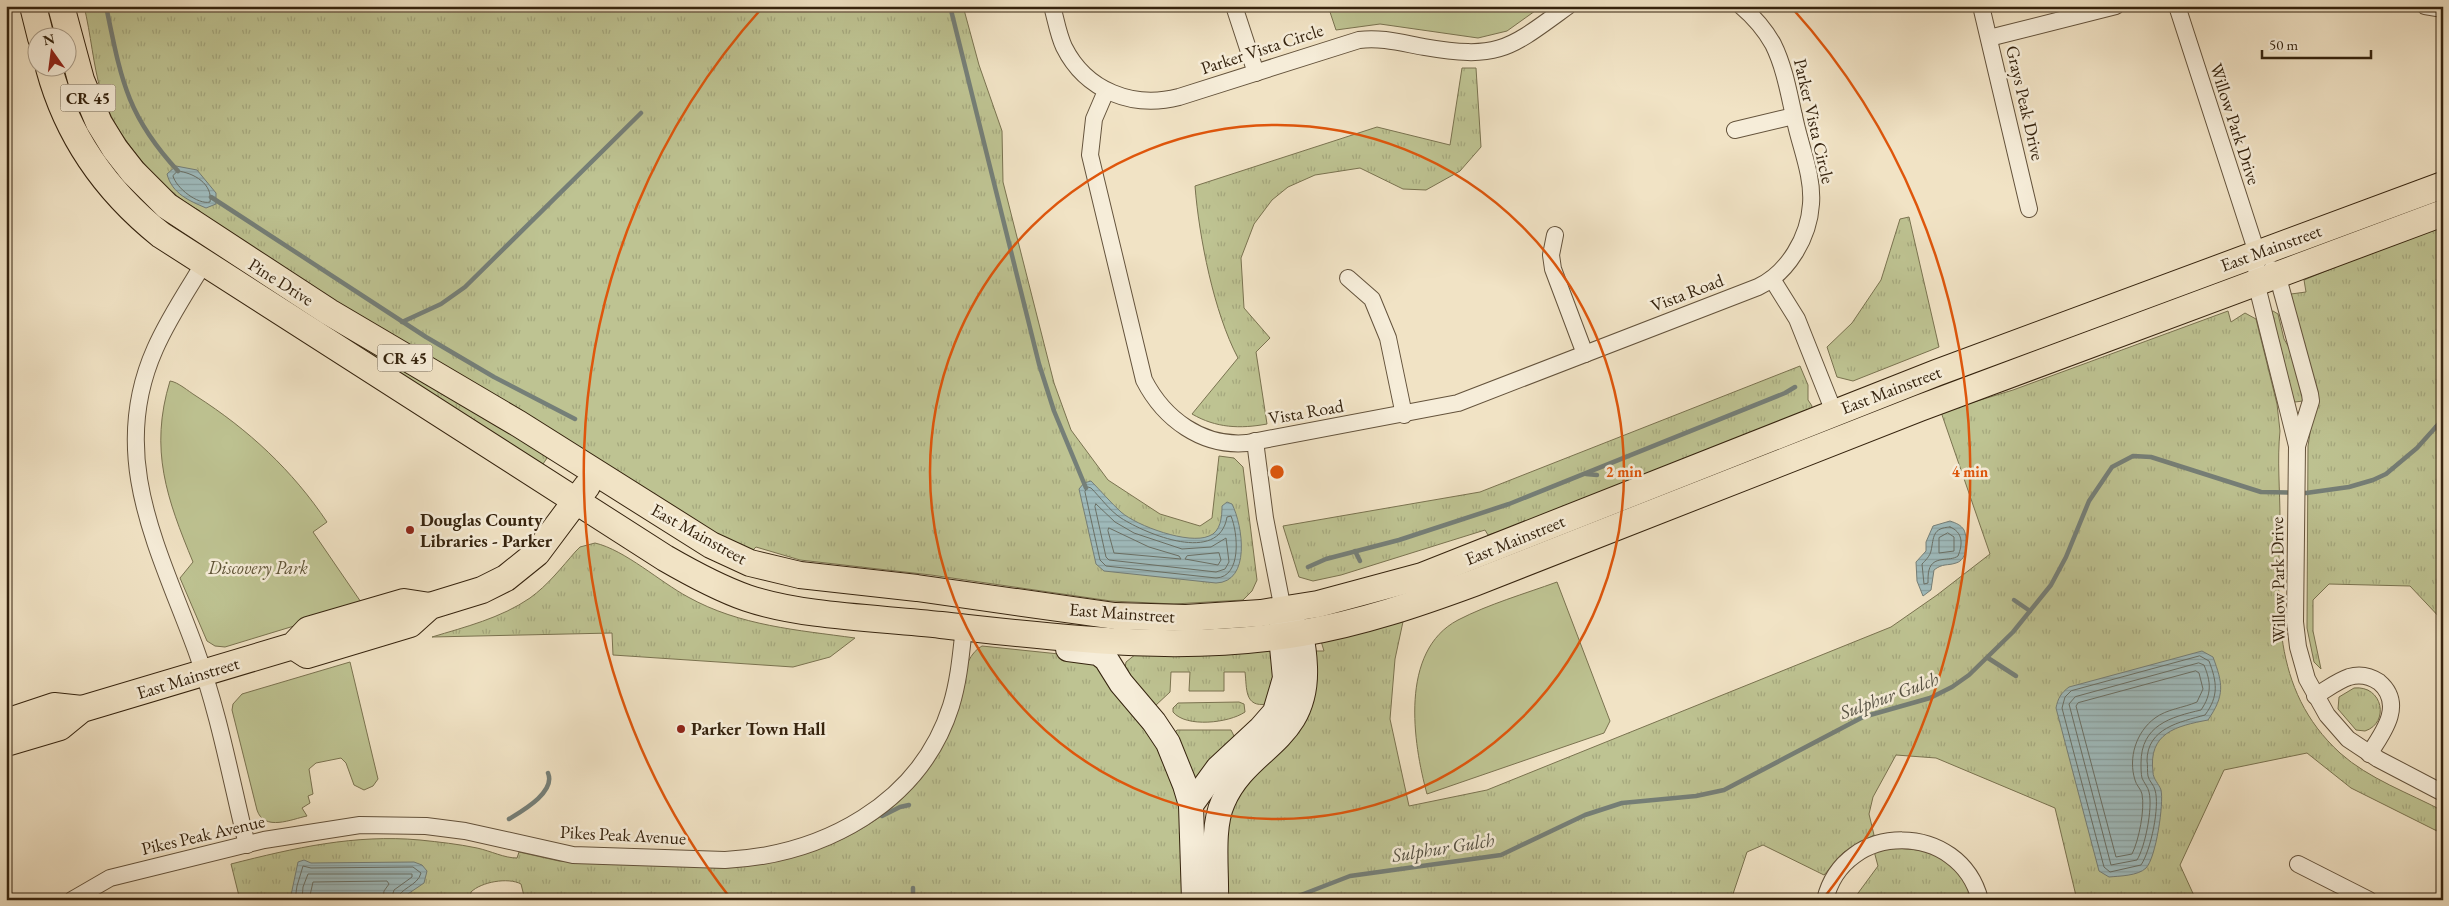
<svg xmlns="http://www.w3.org/2000/svg" width="2449" height="906" font-family="'EB Garamond',serif">
<style>
.grass{fill:url(#grass-tufts);stroke:#7a7350}
.park{fill:#bec392;stroke:#7a7350}
.water{fill:url(#water-rules);stroke:#757f78}
.lines{fill:none;stroke-linecap:round;stroke-linejoin:round}
.shore{stroke:#6a7066;stroke-width:1}
.stream{stroke:#757f78;stroke-width:4.5}
.street-casing{stroke:#64533c;stroke-width:18}
.secondary-casing{stroke:#35230e;stroke-width:26}
.primary-casing{stroke:#35230e;stroke-width:28}
.street{stroke:#f6edd9;stroke-width:16}
.secondary{stroke:#f6edd9;stroke-width:24}
.primary{stroke:#f1e3c5;stroke-width:26}
.ring{fill:none;stroke:#df560c;stroke-width:2.5}
.poi-dot{fill:#8f2418;stroke:#f6edd9;stroke-width:2}
.labels{text-anchor:middle;stroke-width:5;stroke-linejoin:round;paint-order:stroke}
.shield{fill:#f6edd9;stroke:#6f604b;stroke-width:1}
.shield-label{font-size:16px;font-weight:bold;fill:#35230e}
.street-label{font-size:18px;fill:#35230e;stroke:#f6edd9}
.poi-label{font-size:18px;font-weight:bold;fill:#35230e;stroke:#f6edd9;text-anchor:start}
.park-label{font-size:18px;font-style:italic;fill:#5e5336;stroke:#f6edd9}
.water-label{font-size:19px;font-style:italic;fill:#555143;stroke:#f6edd9}
.centre{fill:#df560c;stroke:#f6edd9;stroke-width:2.5}
.ring-label{font-size:15px;text-anchor:middle;font-weight:bold;fill:#df560c;stroke:#f6edd9;stroke-width:5;stroke-linejoin:round;paint-order:stroke}
</style>
<defs>
<pattern id="grass-tufts" width="24" height="20" patternUnits="userSpaceOnUse" patternTransform="scale(1.25)"><rect width="24" height="20" fill="#bec392"/><path d="M3 7l-1-3M5 7V3M7 7l1-3M15 17l-1-3M17 17v-4M19 17l1-3" fill="none" stroke="#a4a77d"/></pattern>
<pattern id="water-rules" width="6" height="5" patternUnits="userSpaceOnUse" patternTransform="scale(1.25)"><rect width="6" height="5" fill="#9fbcbe"/><path d="M0 2.5h6" fill="none" stroke="#8aa1a2"/></pattern>
</defs>
<rect width="100%" height="100%" fill="#f1e3c5"/>
<filter id="stains"><feTurbulence type="fractalNoise" baseFrequency=".004" numOctaves="4"/><feColorMatrix values="0 0 0 0 .2 0 0 0 0 .09 0 0 0 0 .02 0 0 0 .5 -.17"/></filter>
<radialGradient id="worn" r=".72"><stop offset=".6" stop-color="#630" stop-opacity="0"/><stop offset="1" stop-color="#630" stop-opacity=".3"/></radialGradient>
<g class="grass">
<path d="M84 6H963L979 65 1002 131 1003 182 1054 383 1071 430 1108 480 1160 514 1200 526 1212 518 1219 456 1234 458 1243 467 1257 580 1252 591 1243 600 1174 604 1111 601 931 575 800 560 756 547 750 553 738 548 198 218 200 211C162 192 113 133 101 92 93 64 91 35 84 6Z"/>
<path d="M1462 68H1476L1481 147 1460 171 1426 190 1403 189 1360 168 1315 175 1288 187 1272 200 1254 224 1241 258 1244 308 1270 338 1256 352 1267 424C1240 429 1216 428 1192 414L1238 358C1214 313 1199 237 1195 186L1377 127 1450 145Z"/>
<polygon points="1909,217 1939,347 1853,381 1837,377 1827,347 1852,323 1881,280 1900,219"/>
<polygon points="2443,223 2443,621 2410,586 2329,584 2313,600 2313,631 2321,669 2314,662 2307,628 2308,446 2316,395 2291,294 2306,292 2304,280"/>
<polygon points="252,277 540,450 547,458 543,464 526,457 249,282"/>
<path d="M2228 311 2231 322 2245 313 2256 319 2277 404 2280 431C2277 460 2280 490 2280 519 2278 605 2270 689 2340 753 2369 779 2409 793 2443 811V834L2351 788 2307 753 2224 770 2180 865 2196 900H2077L2055 808 1936 758 1896 755 1873 797 1869 814 1874 835 1844 852 1824 875 1763 845 1747 852 1731 900H1222V829L1314 651H1324L1321 641 1404 617 1395 659 1390 719 1409 806 1487 790 1891 627 1937 595 1990 554 1941 412 2013 390Z"/>
<polygon points="2273,311 2278,314 2284,339 2298,363 2303,401 2295,402 2291,397 2270,312"/>
<polygon points="1800,366 1808,385 1808,400 1812,406 1811,410 1524,524 1488,535 1485,530 1341,575 1313,581 1299,577 1283,526 1480,492"/>
<path d="M595 543C625 550 660 582 688 597 740 626 798 630 855 638L830 657 793 667 613 655 612 633 432 637C465 627 501 618 530 598 548 585 561 568 576 551L580 547Z"/>
<path d="M982 646 1088 657 1149 724 1182 801 1187 900H525L521 884C508 877 481 882 471 892L470 900H240L231 864C294 848 355 834 420 840 439 842 458 844 477 848 491 851 504 858 517 858L519 852 559 861 722 868C812 864 912 822 948 732 958 709 959 658 982 646Z"/>
<path d="M1268 649 1276 656 1279 662 1267 704C1244 708 1247 688 1245 672H1224V691H1189L1190 672H1171L1170 692 1155 706 1124 674 1126 662 1136 654Z"/>
<path d="M2354 688C2383 685 2390 723 2365 731L2356 730 2338 709 2339 697Z"/>
<path d="M1239 702 1244 704 1245 712C1229 723 1186 728 1173 712V708L1178 703Z"/>
<polygon points="1177,730 1231,730 1235,738 1195,784 1174,733"/>
<polygon points="1888,847 1935,852 1961,875 1974,900 1853,900 1878,866 1874,851"/>
</g>
<g class="park">
<polygon points="1328,6 1542,6 1507,31 1478,38 1380,24 1336,30"/>
<path d="M170 381C178 382 188 391 196 396 249 430 292 470 327 522L313 532 363 605 225 647 215 646 207 641 180 578 193 562C167 499 149 450 170 381Z"/>
<path d="M1557 582 1610 721 1604 733 1427 794C1413 743 1399 651 1458 620 1489 604 1524 594 1557 582Z"/>
<path d="M350 662 378 779 373 786 364 790 354 785 346 763 341 758 316 763 309 769 313 794 308 796 310 803 302 808 307 816C292 819 264 832 257 810L232 710 233 704 242 694Z"/>
</g>
<g class="water">
<path d="M176 166 197 170 216 193V204L206 208C190 201 172 194 167 174Z"/>
<path d="M1091 481C1101 491 1111 503 1121 512 1137 526 1189 545 1209 536 1221 532 1222 516 1222 506L1227 502 1232 504C1243 526 1251 582 1216 583L1104 571 1096 564 1079 489 1084 483Z"/>
<path d="M1950 521C1956 523 1961 525 1964 530 1968 539 1968 560 1956 563 1947 566 1943 563 1934 570L1931 590 1923 596 1917 581 1916 562 1926 551V542L1933 526Z"/>
<path d="M2202 651 2213 657C2223 684 2225 695 2208 720 2176 726 2148 733 2153 772 2153 779 2159 784 2161 790 2164 803 2156 858 2146 868 2138 876 2119 876 2109 877L2099 871 2056 708C2058 698 2061 693 2069 687Z"/>
<polygon points="304,860 311,863 414,862 422,865 427,871 424,883 399,900 290,900 298,862"/>
</g>
<g class="lines">
<g class="shore">
<path d="M178 171C194 173 213 184 210 202 198 205 176 188 173 176Z"/>
<path d="M1088 487 1091 488C1100 497 1110 511 1121 518 1146 534 1219 565 1227 517L1231 516C1238 533 1242 577 1216 578L1106 566 1100 560 1085 492Z"/>
<polygon points="1096,504 1115,522 1134,533 1182,549 1211,547 1226,538 1229,562 1225,569 1216,572 1109,560 1106,557 1095,507"/>
<path d="M1950 527C1963 532 1963 544 1958 556 1950 562 1933 555 1929 570 1928 573 1928 579 1928 583L1924 584 1922 564C1925 561 1930 556 1931 551 1934 537 1932 528 1950 527Z"/>
<polygon points="1109,528 1149,547 1179,556 1181,559 1114,553 1108,531"/>
<polygon points="1948,533 1954,537 1954,551 1939,553 1939,538"/>
<polygon points="1219,553 1221,560 1218,565 1185,559 1187,556"/>
<path d="M2200 656 2209 661C2217 682 2219 696 2205 715 2180 722 2147 728 2147 761 2148 765 2147 772 2148 776 2149 781 2154 785 2155 790 2160 806 2151 850 2141 865L2110 872 2104 867 2062 708 2065 697 2071 691Z"/>
<path d="M2199 663 2204 665C2211 682 2212 694 2201 710 2171 717 2141 725 2141 763 2141 768 2141 774 2142 778 2144 783 2148 787 2149 792 2153 808 2145 847 2137 860L2111 865 2069 704 2075 697Z"/>
<path d="M2196 671 2199 673 2203 689 2197 702C2183 708 2167 709 2155 718 2136 732 2128 758 2135 780 2136 785 2141 789 2142 794 2145 809 2139 840 2132 854L2116 857 2076 706 2078 703Z"/>
<path d="M295 900 297 886 303 866 311 868 413 867 421 873C418 886 399 888 397 900"/>
<polyline points="302,900 303,887 308,874 412,874 412,877 394,890 391,900"/>
<polyline points="309,900 313,882 387,881 389,884 384,891 383,900"/>
</g>
<g class="stream">
<path d="M106 6C121 78 126 115 178 171"/>
<polyline points="950,6 1039,364 1054,411 1086,488"/>
<polyline points="211,197 426,337 494,377 575,419"/>
<polyline points="402,322 441,304 465,287 641,113"/>
<polyline points="2436,427 2443,433"/>
<polyline points="1586,474 1597,475"/>
<polyline points="1355,551 1360,561"/>
<polyline points="1308,567 1326,559 1399,540 1509,504 1785,393 1795,387"/>
<polyline points="2014,600 2030,611"/>
<polyline points="1988,658 2016,676"/>
<polyline points="882,816 900,807 909,805"/>
<path d="M509 819C522 811 556 792 548 773"/>
<polyline points="913,888 913,899"/>
<polyline points="877,900 939,900"/>
<polyline points="1288,900 1350,876 1501,855 1585,815 1622,803 1696,796 1724,790 1863,717 1930,698 1952,687 1969,675 2013,632 2051,585 2066,557 2089,501 2112,467 2133,456 2151,457 2261,492 2306,493 2349,487 2373,480 2386,474 2417,448 2443,419"/>
</g>
<g class="street-casing">
<g id="street">
<path d="M1052 6C1056 20 1058 34 1064 47 1086 91 1133 109 1179 97L1359 40C1381 37 1402 43 1424 47 1499 60 1509 49 1568 6"/>
<polyline points="1234,6 1256,73"/>
<polyline points="1981,6 2029,209"/>
<polyline points="2177,6 2257,253 2256,282 2297,446 2295,622 2298,647 2307,679 2327,715 2348,739 2378,759 2443,793"/>
<polyline points="2425,6 2443,9"/>
<polyline points="1989,38 2116,6"/>
<path d="M1106 91 1094 119 1090 155 1144 380C1164 419 1202 447 1247 443L1458 403 1758 287C1788 273 1809 237 1811 204 1813 179 1803 153 1797 129 1790 101 1786 70 1773 44 1765 30 1754 17 1741 6"/>
<polyline points="1735,130 1794,116"/>
<polyline points="1555,235 1551,255 1553,269 1585,354"/>
<path d="M204 263C187 291 168 319 155 349 107 457 159 549 196 650 219 713 231 780 247 845"/>
<polyline points="2272,269 2277,274 2310,394 2311,401 2297,446"/>
<polyline points="1348,278 1372,299 1388,338 1404,415"/>
<polyline points="1772,279 1797,319 1834,412"/>
<polyline points="1255,441 1265,518 1283,610"/>
<path d="M2315 696C2326 690 2337 681 2349 677 2359 674 2370 676 2379 682 2405 704 2383 733 2369 754"/>
<polyline points="2298,864 2369,900"/>
<path d="M72 900 110 878 264 840 360 825 426 826 465 831 573 855 725 860C823 855 920 804 951 706 959 680 961 654 964 627"/>
<path d="M1825 900C1844 820 1960 821 1980 900"/>
</g>
</g>
<g class="secondary-casing">
<g id="secondary">
<polyline points="1068,649 1098,653 1106,659 1121,683 1154,722 1168,743 1185,785 1191,805"/>
<polyline points="1194,900 1191,805 1218,768 1261,728 1275,712 1285,678 1281,636 1283,616"/>
<path d="M1216 900C1217 870 1211 828 1223 802 1247 746 1308 742 1305 667 1304 645 1303 636 1289 618"/>
</g>
</g>
<g class="primary-casing">
<g id="primary">
<polyline points="33,6 41,38"/>
<polyline points="61,6 81,80 99,123 115,149 133,172 167,206 329,312 519,424 711,545 750,563 800,575 917,588 1115,616 1186,618 1261,613 1318,604 1422,576 1936,373 2443,185"/>
<path d="M49 68C67 135 106 191 161 235L665 558C691 573 718 588 747 598 803 617 881 618 941 625 1061 638 1182 654 1302 633 1361 623 1417 604 1474 583L1920 408 2443 213"/>
<polyline points="293,646 307,655 410,624 430,606 482,590 506,578 537,553 587,486"/>
<polyline points="6,722 54,706 82,709"/>
<polyline points="6,743 60,727 82,709 293,646 308,630 404,602 430,606"/>
</g>
</g>
<use href="#street" class="street"/>
<use href="#secondary" class="secondary"/>
<use href="#primary" class="primary"/>
</g>
<g class="ring">
<circle cx="1277" cy="472" r="347"/>
<path d="M731 899A693 693 0 0 1 762 8M1792 8A693 693 0 0 1 1823 899"/>
</g>
<g class="poi-dot">
<circle cx="410" cy="530" r="5"/>
<circle cx="681" cy="729" r="5"/>
</g>
<g class="labels">
<g class="shield">
<rect x="60.5" y="84.5" width="55" height="27" rx="4"/>
<rect x="377.5" y="344.5" width="55" height="27" rx="4"/>
</g>
<g class="shield-label">
<text x="88" y="104">CR 45</text>
<text x="405" y="364">CR 45</text>
</g>
<g class="street-label">
<text transform="translate(1262 49) rotate(-18)" y="6">Parker Vista Circle</text>
<text transform="translate(2025 103) rotate(77)" y="6">Grays Peak Drive</text>
<text transform="translate(1814 121) rotate(77)" y="6">Parker Vista Circle</text>
<text transform="translate(2235 124) rotate(72)" y="6">Willow Park Drive</text>
<text transform="translate(2271 248) rotate(-20)" y="6">East Mainstreet</text>
<text transform="translate(281 282) rotate(32)" y="6">Pine Drive</text>
<text transform="translate(1687 293) rotate(-21)" y="6">Vista Road</text>
<text transform="translate(1891 390) rotate(-21)" y="6">East Mainstreet</text>
<text transform="translate(1306 412) rotate(-10)" y="6">Vista Road</text>
<text transform="translate(699 534) rotate(29)" y="6">East Mainstreet</text>
<text transform="translate(1515 540) rotate(-22)" y="6">East Mainstreet</text>
<text transform="translate(2278 580) rotate(-91)" y="6">Willow Park Drive</text>
<text transform="translate(1122 613) rotate(4)" y="6">East Mainstreet</text>
<text transform="translate(188 678) rotate(-17)" y="6">East Mainstreet</text>
<text transform="translate(203 835) rotate(-13)" y="6">Pikes Peak Avenue</text>
<text transform="translate(623 835) rotate(3)" y="6">Pikes Peak Avenue</text>
</g>
<g class="poi-label">
<text x="420" y="526">Douglas County<tspan x="420" dy="21">Libraries - Parker</tspan></text>
<text x="691" y="735">Parker Town Hall</text>
</g>
<g class="park-label">
<text x="258" y="574">Discovery Park</text>
</g>
<g class="water-label">
<text transform="translate(1889 695) rotate(-20)" y="7">Sulphur Gulch</text>
<text transform="translate(1443 847) rotate(-9)" y="7">Sulphur Gulch</text>
</g>
</g>
<circle cx="1277" cy="472" r="8" class="centre"/>
<g class="ring-label">
<text x="1624" y="477">2 min</text>
<text x="1970" y="477">4 min</text>
</g>
<rect width="2449" height="906" fill="none" stroke="#f1e3c5" stroke-width="25"/>
<rect x="8" y="8" width="2434" height="891" fill="none" stroke="#35230e" stroke-width="2.5"/>
<rect x="12" y="12" width="2424" height="881" fill="none" stroke="#35230e"/>
<g transform="translate(52 52) rotate(346)"><circle r="24" fill="#f6edd9" stroke="#a99c88"/>
<path d="M0-4L9 19L0 12L-9 19Z" fill="#8f2418"/>
<text y="-8" font-size="14" font-weight="bold" text-anchor="middle" fill="#35230e">N</text>
</g>
<path d="M2262 50v8h109v-8" fill="none" stroke="#35230e" stroke-width="2.5"/>
<text x="2269" y="50" font-size="15" fill="#35230e" stroke="#f6edd9" stroke-width="4" paint-order="stroke">50 m</text>
<rect width="100%" height="100%" filter="url(#stains)"/>
<rect width="100%" height="100%" fill="url(#worn)"/>
</svg>
